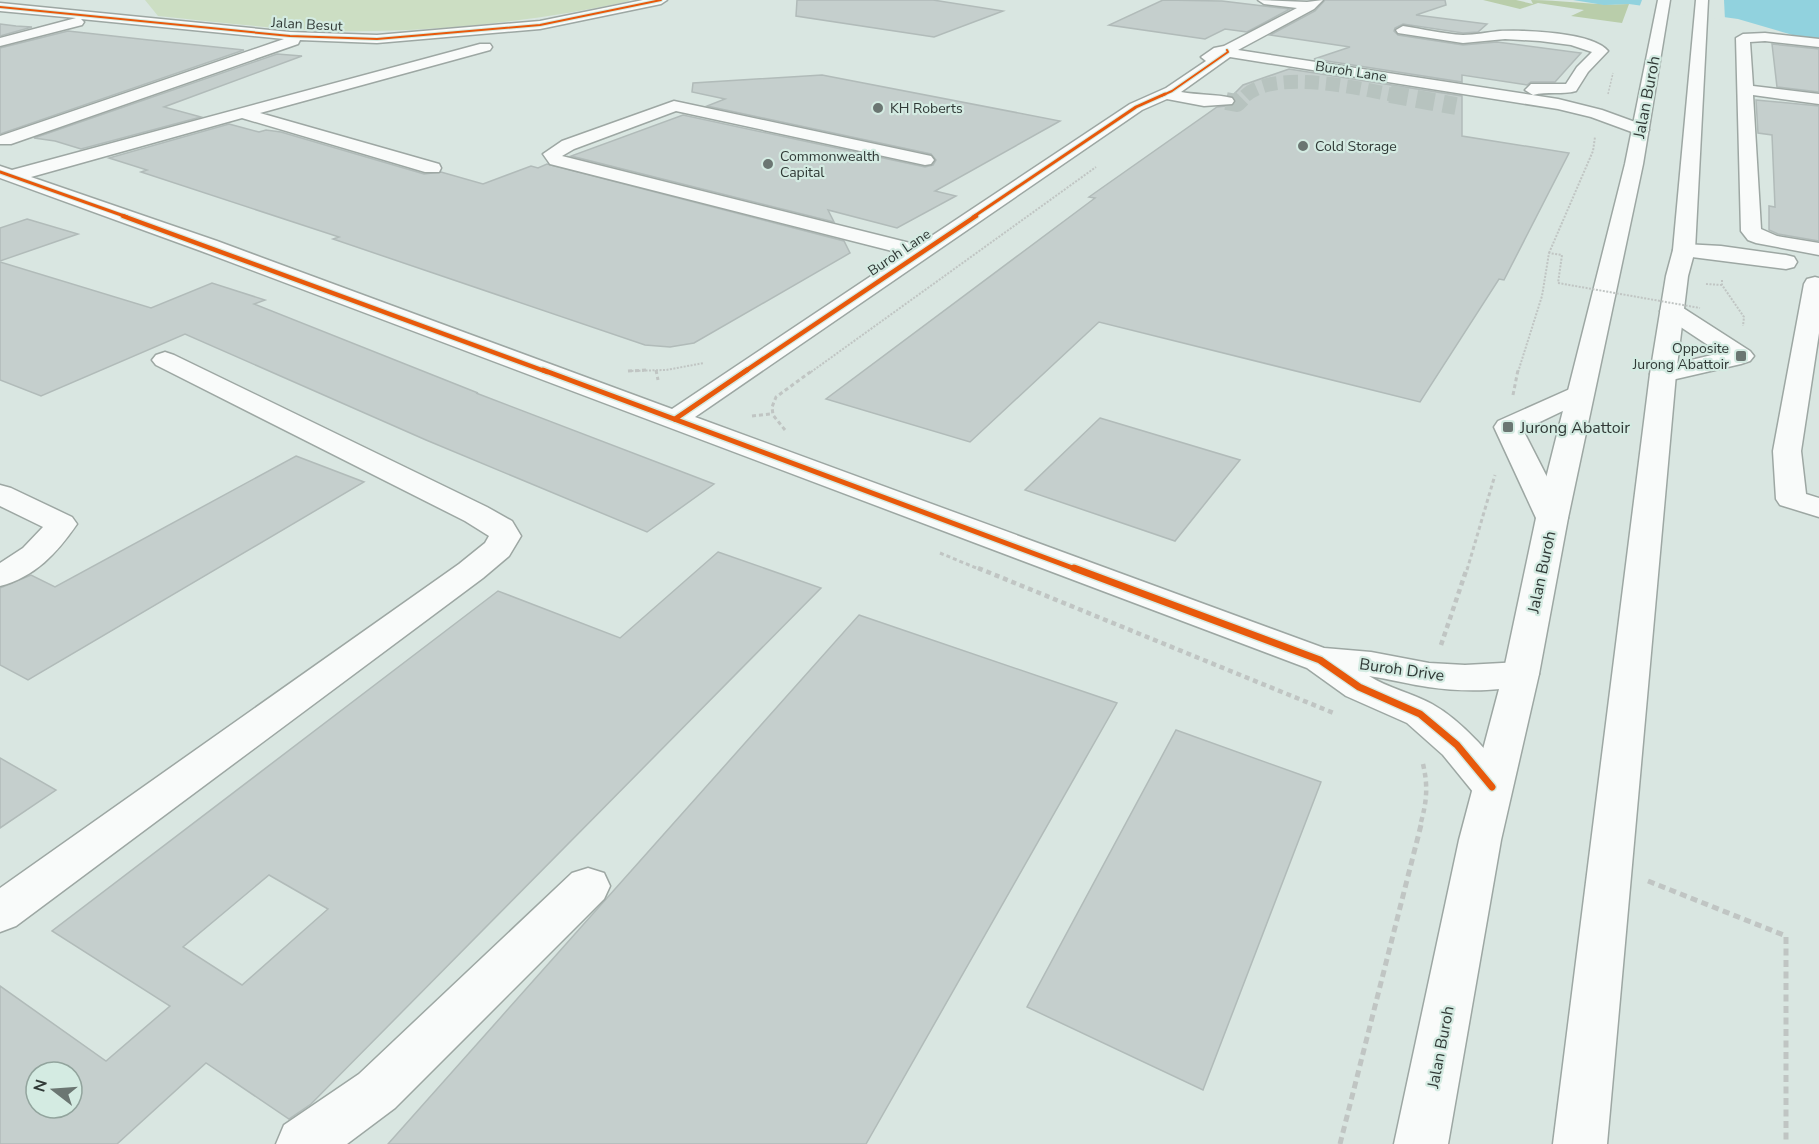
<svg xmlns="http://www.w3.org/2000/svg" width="1819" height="1144" font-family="'Nunito Sans',sans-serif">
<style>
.green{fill:#ccdec3}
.forest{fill:#b9cdaa}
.water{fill:#91d2de}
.pier{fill:#d9e6e1}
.building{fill:#c5cfcd;stroke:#b1bbb9;stroke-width:1.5;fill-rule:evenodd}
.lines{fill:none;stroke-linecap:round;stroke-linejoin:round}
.minor-tunnel-far1{stroke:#b7c3bf;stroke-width:14;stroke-dasharray:14 7;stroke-linecap:butt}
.minor-tunnel{stroke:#b7c3bf;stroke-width:18;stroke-dasharray:18 9;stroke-linecap:butt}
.minor-casing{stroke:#9da7a3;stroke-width:3}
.highway-casing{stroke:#9da7a3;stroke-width:3}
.path-far4{stroke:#c0c5c3;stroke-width:1.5;stroke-dasharray:2 1.5;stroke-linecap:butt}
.path-far3{stroke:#c0c5c3;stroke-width:2;stroke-dasharray:2 1.5;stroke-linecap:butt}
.path-far2{stroke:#c0c5c3;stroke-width:3;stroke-dasharray:4 3;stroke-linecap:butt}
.path-far1{stroke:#c0c5c3;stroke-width:4.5;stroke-dasharray:5 4;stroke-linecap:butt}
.path{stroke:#c0c5c3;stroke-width:5;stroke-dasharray:7 4.5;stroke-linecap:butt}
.minor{fill:#f9fbfa;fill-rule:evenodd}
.highway{fill:#f9fbfa;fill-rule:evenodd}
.path-bridge{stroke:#c0c5c3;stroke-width:2;stroke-dasharray:2 1.5;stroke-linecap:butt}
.cycleway-far4-casing{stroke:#d4ebe2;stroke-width:4}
.cycleway-far3-casing{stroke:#d4ebe2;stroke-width:5}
.cycleway-far2-casing{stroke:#d4ebe2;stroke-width:7}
.cycleway-far1-casing{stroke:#d4ebe2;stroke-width:8}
.cycleway-casing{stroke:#d4ebe2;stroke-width:10}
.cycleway-far4{stroke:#e8590c;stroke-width:2}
.cycleway-far3{stroke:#e8590c;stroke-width:3}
.cycleway-far2{stroke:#e8590c;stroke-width:4.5}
.cycleway-far1{stroke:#e8590c;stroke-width:5}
.cycleway{stroke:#e8590c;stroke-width:7}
.poi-dot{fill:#6b7672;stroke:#d4ebe2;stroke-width:2}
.labels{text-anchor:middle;stroke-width:4.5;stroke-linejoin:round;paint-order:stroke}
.far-street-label{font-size:14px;fill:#303936;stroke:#d4ebe2}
.far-poi-label{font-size:14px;fill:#303936;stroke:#d4ebe2;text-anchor:start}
.street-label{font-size:16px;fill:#303936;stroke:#d4ebe2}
.poi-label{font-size:16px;fill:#303936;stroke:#d4ebe2;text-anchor:start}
</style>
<rect width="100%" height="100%" fill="#d9e6e1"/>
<path class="green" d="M145 0H628L630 1C531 22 432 33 331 31 273 29 215 22 158 16Z"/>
<path class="forest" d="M1483 0H1516L1533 4 1531 0C1564 0 1596 6 1629 4L1622 23 1571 16 1584 10 1538 3 1520 9Z"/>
<polygon class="water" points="1573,0 1819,0 1819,39 1803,38 1738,19 1629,4 1604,5"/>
<polygon class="pier" points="1642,0 1724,0 1725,20 1639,8"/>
<g class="building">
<polygon points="797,0 933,0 1003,11 934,37 796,16"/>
<polygon points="1163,0 1222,1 1290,9 1247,32 1225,29 1205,39 1109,25"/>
<polygon points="1325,0 1445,0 1446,5 1416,15 1487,24 1478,32 1463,33 1403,24 1395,28 1394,31 1398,35 1463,45 1497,42 1581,53 1555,82 1531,82 1527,85 1462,75 1462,82 1314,59 1350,47 1270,35 1315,11"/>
<polygon points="0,24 16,26 32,27 0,36"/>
<polygon points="68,31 149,40 244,50 0,134 0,48"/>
<polygon points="1772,44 1819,49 1819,92 1777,87"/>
<polygon points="277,54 302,56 164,107 201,117 81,149 55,141 34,138"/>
<polygon points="1289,69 1462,96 1462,136 1569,153 1504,280 1499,279 1420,402 1099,322 970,442 826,399 1095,198 1089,197 1217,107 1234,105 1236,100 1232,96 1243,85"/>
<polygon points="822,75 1060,121 935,191 956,196 897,228 828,210 834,222 571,156 683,115 925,167 933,165 936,160 931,154 707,106 725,99 692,92 693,83"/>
<polygon points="1756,100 1819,106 1819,241 1778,234 1769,230 1769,206 1775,207 1772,135 1758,133"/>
<polygon points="229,124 259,132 266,130 281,132 424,174 441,172 483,184 531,166 538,168 547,164 844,241 850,253 694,343 670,347 645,345 333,239 339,237 141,172 147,170 109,158"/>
<polygon points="27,219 78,234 0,261 0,228"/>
<polygon points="0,262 151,308 212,283 265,300 254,304 478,393 476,393 714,484 647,532 426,440 185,334 41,396 0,380"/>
<polygon points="1100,418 1240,460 1175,541 1025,490"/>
<polygon points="296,456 364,482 28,680 0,665 0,588 31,575 55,587"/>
<path d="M718 552 821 588 311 1104 289 1119 206 1063 117 1144H0V986L106 1061 170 1006 52 931 498 591 620 638ZM269 875 328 909 242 985 183 947ZM36 1072H72V1108H36Z"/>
<polygon points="859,615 1117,703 866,1144 388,1144"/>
<polygon points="1176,730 1321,782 1203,1090 1027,1007"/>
<polygon points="0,758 56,790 0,828"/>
</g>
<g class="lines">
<path class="minor-tunnel-far1" d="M1245 96C1275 68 1361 89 1399 96"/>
<g class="minor-tunnel">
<polyline points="1390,94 1456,106"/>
<polyline points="1226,101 1237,103 1246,94"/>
</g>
<g class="minor-casing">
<g id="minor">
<polygon points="643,0 667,0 661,4 540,29 377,43 300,40 298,44 11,144 0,144 0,136 284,39 81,19 84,22 82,25 0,46 0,38 76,18 0,11 0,3 290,32 377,35 540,21"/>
<path d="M1258 0 1307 2 1323 0 1314 9 1238 50 1558 99 1602 110 1646 126 1649 130 1646 134 1640 135 1591 117 1558 109 1230 57 1181 92C1197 95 1216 94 1232 98L1234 101 1232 104 1204 106 1167 99 1142 110 695 417 1324 648 1371 652 1429 663 1465 665 1521 662 1534 665 1539 674 1534 683C1502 692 1461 692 1428 687 1408 684 1389 679 1369 676 1388 688 1412 693 1432 704 1461 720 1497 759 1512 787L1506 798 1492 802 1478 798 1443 755 1407 723 1346 696 1307 668 201 251 0 178V166L12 170 480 44H490L492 47 490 50 260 113 439 164 441 168 439 172H425L242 118 31 177 217 241 672 409 904 254 550 164 543 154 562 141 674 101 931 156 934 160 931 164 925 165 676 111 574 149 562 156 918 245 1130 104 1166 88 1206 61 1201 57 1214 48 1224 46 1297 8 1264 4Z"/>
<path d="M1403 26C1423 29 1443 34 1463 35 1475 35 1488 32 1500 31 1524 30 1593 32 1608 51L1588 72 1576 91C1562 95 1547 91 1533 95L1525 90 1531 84H1566L1577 67 1592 52 1571 45 1540 41 1505 39 1463 43 1398 33 1396 30Z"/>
<polygon points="1765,33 1819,39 1819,47 1765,41 1750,42 1753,86 1819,94 1819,104 1753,95 1761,229 1777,236 1819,243 1819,255 1756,243 1748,240 1741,231 1736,38 1743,34"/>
<polygon points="1684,244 1721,246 1786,255 1794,257 1797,262 1794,267 1786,269 1676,255 1673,250 1676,245"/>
<polygon points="1815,277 1819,278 1819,333 1801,451 1806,494 1819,498 1819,517 1780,505 1776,499 1773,451 1804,284 1807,279"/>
<polygon points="1672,304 1680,306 1750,351 1754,356 1750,361 1741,364 1663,382 1654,379 1650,374 1654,369 1720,353 1664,316 1660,311 1664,306"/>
<polygon points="165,352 174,355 487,507 512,521 521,536 509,556 483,578 16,926 0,932 0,888 459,564 485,543 489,536 465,521 156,365 152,360 156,355"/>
<polygon points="1581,384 1590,386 1594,392 1590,398 1523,430 1568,518 1563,525 1552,527 1541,525 1536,518 1494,427 1498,421"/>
<path d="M0 485 11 488 72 517 77 524C57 553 35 577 0 586V563L23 548 43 527 0 506Z"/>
<polygon points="588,868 604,873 610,886 604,899 395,1108 347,1144 276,1144 284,1125 359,1074 572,873"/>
</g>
</g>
<g class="highway-casing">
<g id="highway">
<polygon points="1658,0 1670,0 1643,164 1568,518 1539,674 1501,840 1448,1144 1394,1144 1459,840 1503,674 1536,518 1625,164"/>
<polygon points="1696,0 1708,0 1695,250 1688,276 1676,374 1607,1144 1553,1144 1650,374 1666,276 1673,250"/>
</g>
</g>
<polyline class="path-far4" points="1608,94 1613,73"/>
<g class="path-far3">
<polyline points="1549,253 1593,151 1595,137"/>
<polyline points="1722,280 1722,285 1744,317 1743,326"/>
<polyline points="1706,284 1722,285"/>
<polyline points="628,371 666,370 704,363"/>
<polyline points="811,372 1096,167"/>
<polyline points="1518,372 1542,296 1549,253 1562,255 1558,283"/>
</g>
<g class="path-far2">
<polyline points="656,370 658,380"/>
<polyline points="628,371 648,370"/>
<polyline points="1513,395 1518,370"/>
<polyline points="752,416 771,414"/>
<polyline points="785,430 773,415 772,407 776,397 813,370"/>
<polyline points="940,553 981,570"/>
<polyline points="1467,570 1495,475"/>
</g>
<g class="path-far1">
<polyline points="978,568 1336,714"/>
<polyline points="1441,645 1467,568"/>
<path d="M1421 822C1427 801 1428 785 1423 764"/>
</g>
<g class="path">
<polyline points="1648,881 1786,936 1786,1144"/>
<polyline points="1340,1144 1422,821"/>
</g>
<use href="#minor" class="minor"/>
<use href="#highway" class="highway"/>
<polyline class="path-bridge" points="1558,283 1700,308"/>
<g class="cycleway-far4-casing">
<g id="cycleway-far4">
<polyline points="0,7 290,36 377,39 540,25 661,0"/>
<polyline points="1161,96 1172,91 1228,52 1227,50"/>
</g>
</g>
<g class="cycleway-far3-casing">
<g id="cycleway-far3">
<polyline points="0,172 127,217"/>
<polyline points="973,217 1136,107 1165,94"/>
</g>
</g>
<g class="cycleway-far2-casing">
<g id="cycleway-far2">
<polyline points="123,216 547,372"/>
<polyline points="744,372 976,216"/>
</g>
</g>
<g class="cycleway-far1-casing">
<g id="cycleway-far1">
<polyline points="543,370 1078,570"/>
<polyline points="675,419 747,370"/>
</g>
</g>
<g class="cycleway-casing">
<polyline id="cycleway" points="1074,568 1320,660 1359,687 1420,714 1457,745 1492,787"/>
</g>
<use href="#cycleway-far4" class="cycleway-far4"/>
<use href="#cycleway-far3" class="cycleway-far3"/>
<use href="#cycleway-far2" class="cycleway-far2"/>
<use href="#cycleway-far1" class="cycleway-far1"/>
<use href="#cycleway" class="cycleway"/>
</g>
<g class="poi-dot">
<circle cx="878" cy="108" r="6"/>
<circle cx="1303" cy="146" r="6"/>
<circle cx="768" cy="164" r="6"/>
<rect x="1735" y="350" width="12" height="12" rx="3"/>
<rect x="1502" y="421" width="12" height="12" rx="3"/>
</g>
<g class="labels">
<g class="far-street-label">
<text transform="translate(307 24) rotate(3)" y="5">Jalan Besut</text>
<text transform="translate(1351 71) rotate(9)" y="5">Buroh Lane</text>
<text transform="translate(899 252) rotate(-34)" y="5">Buroh Lane</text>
</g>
<g class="far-poi-label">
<text x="890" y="113">KH Roberts</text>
<text x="1315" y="151">Cold Storage</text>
<text x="780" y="161">Commonwealth<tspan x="780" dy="16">Capital</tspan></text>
<text x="1729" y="353" text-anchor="end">Opposite<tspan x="1729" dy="16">Jurong Abattoir</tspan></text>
</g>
<g class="street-label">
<text transform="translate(1646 97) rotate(-79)" y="6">Jalan Buroh</text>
<text transform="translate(1541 572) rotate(-78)" y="6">Jalan Buroh</text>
<text transform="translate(1402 669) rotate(8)" y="6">Buroh Drive</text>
<text transform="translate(1440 1047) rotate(-79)" y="6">Jalan Buroh</text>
</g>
<g class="poi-label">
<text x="1520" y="433">Jurong Abattoir</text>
</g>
</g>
<g transform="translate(54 1090) rotate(287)"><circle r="28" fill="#d4ebe2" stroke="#92a49d" stroke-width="1.5"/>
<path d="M0-4.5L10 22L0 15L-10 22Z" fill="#6b7672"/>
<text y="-9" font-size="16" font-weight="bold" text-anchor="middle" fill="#303936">N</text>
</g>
</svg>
